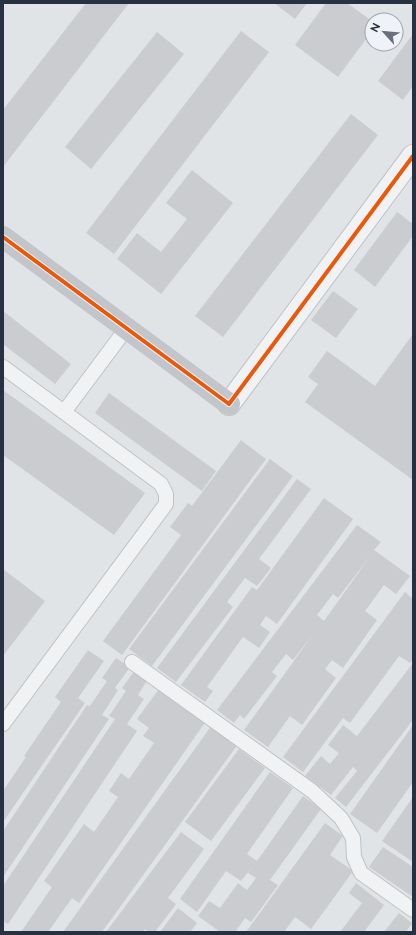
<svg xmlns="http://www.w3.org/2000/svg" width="416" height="935" font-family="Raleway,sans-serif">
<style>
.building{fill:#cacccf;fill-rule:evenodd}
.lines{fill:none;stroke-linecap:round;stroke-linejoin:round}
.lane-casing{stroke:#bfc2c5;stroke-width:16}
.street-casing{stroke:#bfc2c5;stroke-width:24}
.lane{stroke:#f1f2f3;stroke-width:14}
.street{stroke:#f1f2f3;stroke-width:22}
.secondary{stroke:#c2c5c9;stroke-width:22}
.cycleway-casing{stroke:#eff2f7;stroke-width:6}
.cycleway{stroke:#e8590c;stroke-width:4}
</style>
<rect width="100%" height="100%" fill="#e1e4e7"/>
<g class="building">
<polygon points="86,3 129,3 3,167 3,110"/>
<polygon points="274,3 307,3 295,19"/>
<polygon points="326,3 347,3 372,21 372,31 338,77 295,45"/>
<polygon points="241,31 269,52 114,254 86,233"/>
<polygon points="157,32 184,54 91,169 65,147"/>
<polygon points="413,34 413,86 403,100 378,81"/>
<polygon points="351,114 378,135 223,337 195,316"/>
<polygon points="192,170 233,203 161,294 117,259 137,233 161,252 187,219 166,203"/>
<polygon points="397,212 413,224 413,236 375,287 354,270"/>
<polygon points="333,291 358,309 336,338 311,320"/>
<polygon points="3,311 71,364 55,384 3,344"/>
<polygon points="413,334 413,480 305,402 318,384 308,377 327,351 375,386"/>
<polygon points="3,390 145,493 114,535 3,455"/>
<polygon points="109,393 216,471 202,491 95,413"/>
<polygon points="241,440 266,459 122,655 103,641 181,535 170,527 188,503 192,506"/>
<polygon points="270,459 293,476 152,666 129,649"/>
<polygon points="297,479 311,489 259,559 271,568 257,586 245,578 227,602 233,607 176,682 157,668"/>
<polygon points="324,498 353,519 277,624 266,616 260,625 270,632 259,648 243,637 207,687 213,691 205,702 181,685 252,587 257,590"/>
<path d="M357 525 381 542 374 550 410 576 396 594 384 585 365 611 377 620 343 668 332 660 325 669 336 678 302 725 290 716 268 747 244 730 314 633 293 660 286 654 272 672 277 676 244 719 240 715 234 723 217 710ZM371 555 324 621 317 615 333 594 338 598Z"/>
<polygon points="3,569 45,601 3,656"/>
<polygon points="405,592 413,599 413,659 410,663 399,656 350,723 343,718 303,772 283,757"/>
<polygon points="88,650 104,661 78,698 85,703 3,822 3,791 26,757 24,756 61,702 55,697"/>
<polygon points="116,658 130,667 115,688 118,690 102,715 109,719 3,877 3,831 87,705 90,706 107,681 102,678"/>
<polygon points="413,663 413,720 346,807 335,798 357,771 353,767 331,795 305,776 321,756 330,764 339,753 328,745 343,725 357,736"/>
<polygon points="135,670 148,679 138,695 144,699 127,724 137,731 8,924 3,921 3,886 115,719 109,716 126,691 122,688"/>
<polygon points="159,689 206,721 79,903 72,898 48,932 21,932 52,887 44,881 84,824 94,832 118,797 109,791 121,773 129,779 154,743 143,736 149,728 137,719"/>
<polygon points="212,725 238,744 102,932 63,932"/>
<polygon points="413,725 413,782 377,833 350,814"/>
<polygon points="239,749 265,768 211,841 185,822"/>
<polygon points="270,772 293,788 247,854 257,861 303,796 321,809 270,880 278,885 251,922 245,918 235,932 220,932 198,916 209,901 220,908 238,883 247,890 256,878 248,873 254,865 241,881 226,871 197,912 180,899"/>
<polygon points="413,797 413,862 382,841"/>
<polygon points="325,823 343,836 330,855 353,871 328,906 311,929 295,917 284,932 246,932"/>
<polygon points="181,832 204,849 168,898 176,904 155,932 149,932 145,929 143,932 106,932"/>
<polygon points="383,847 413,867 413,897 369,867"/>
<polygon points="356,883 384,905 364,932 340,932 362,903 349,893"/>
<polygon points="178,908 197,923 190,932 160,932"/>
<polygon points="399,913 412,923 406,932 384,932"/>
</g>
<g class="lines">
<g class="lane-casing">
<g id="lane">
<polyline points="3,367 161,484 166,494 166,504 3,724"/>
<polyline points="64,412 126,329"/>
<polyline points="132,662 312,791 341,818 353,838 354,857 361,873 413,910"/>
</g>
</g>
<g class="street-casing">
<polyline id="street" points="229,404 413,156"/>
</g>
<use href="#lane" class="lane"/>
<use href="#street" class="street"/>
<polyline class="secondary" points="3,237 229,404"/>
<g class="cycleway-casing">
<polyline id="cycleway" points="3,237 229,404 413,156"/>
</g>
<use href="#cycleway" class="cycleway"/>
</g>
<rect width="416" height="935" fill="none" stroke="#273142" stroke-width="8"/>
<g transform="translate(384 32) rotate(297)"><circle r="19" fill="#eff2f7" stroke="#9fa5af"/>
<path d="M0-3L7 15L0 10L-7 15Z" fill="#68707c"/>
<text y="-6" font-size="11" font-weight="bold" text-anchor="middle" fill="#273142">N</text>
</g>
</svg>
